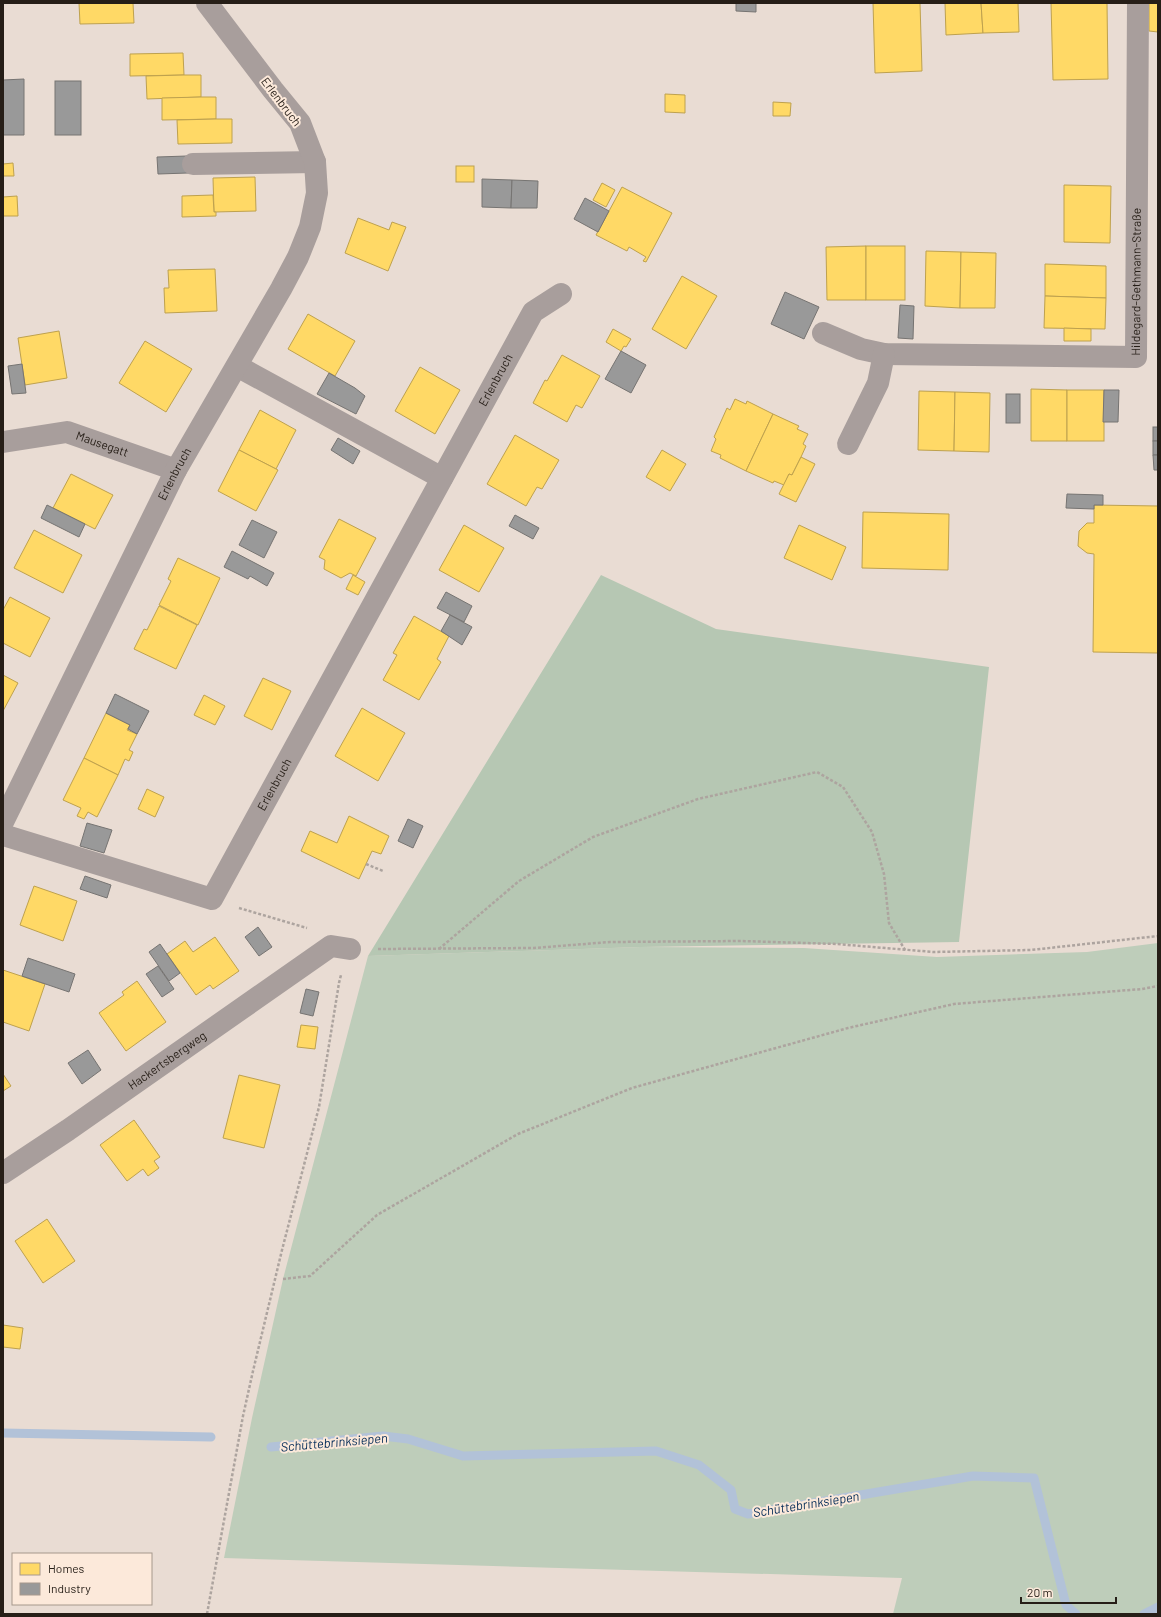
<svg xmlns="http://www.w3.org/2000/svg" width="1161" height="1617" font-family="Barlow,sans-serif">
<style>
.green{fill:#becdba}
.forest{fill:#b6c7b3}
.homes{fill:#ffd966;stroke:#bea14e}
.industry{fill:#999;stroke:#767472}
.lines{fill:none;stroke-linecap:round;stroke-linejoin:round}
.stream{stroke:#b2c2d8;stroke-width:9}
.path{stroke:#ada49f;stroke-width:2.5;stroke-dasharray:3 2;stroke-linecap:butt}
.minor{stroke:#a89e9c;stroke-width:22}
.labels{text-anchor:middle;stroke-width:4;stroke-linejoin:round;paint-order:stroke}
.street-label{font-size:12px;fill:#261e17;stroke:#fce9da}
.water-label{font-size:13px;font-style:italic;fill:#042c58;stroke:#fce9da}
</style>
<rect width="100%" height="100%" fill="#e9dcd3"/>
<polygon class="green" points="1158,943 1158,1614 893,1614 902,1578 224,1558 252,1418 283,1279 368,956 641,947 804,948 937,957 1087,952"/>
<polygon class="forest" points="601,575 716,629 989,667 959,942 641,947 368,956"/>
<g class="homes">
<polygon points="79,3 133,3 134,23 80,24"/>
<polygon points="873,3 920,3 922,71 875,73"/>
<polygon points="945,3 981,3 983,33 946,35"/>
<polygon points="981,3 1018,3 1019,32 983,33"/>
<polygon points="1051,3 1107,3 1108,79 1053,80"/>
<polygon points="1149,3 1158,3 1158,32 1149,31"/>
<polygon points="183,53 184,75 130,76 130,54"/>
<polygon points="184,75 201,75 201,97 147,99 146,76"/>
<polygon points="665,94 685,95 685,113 665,112"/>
<polygon points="201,97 216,97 216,119 162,120 162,98"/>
<polygon points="773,102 791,103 790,116 773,116"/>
<polygon points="216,119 232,119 232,143 178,144 177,120"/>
<polygon points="13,163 14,176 3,176 3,164"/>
<rect x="456" y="166" width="18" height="16"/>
<polygon points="255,177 256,211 214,212 213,178"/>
<polygon points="602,183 615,190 606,207 593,200"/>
<polygon points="1064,185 1111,186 1110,243 1064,242"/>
<polygon points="622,187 672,213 646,262 643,261 646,257 629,247 627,251 596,235"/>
<polygon points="213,195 214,212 216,212 216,216 182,217 182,196"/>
<polygon points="17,196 18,216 3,216 3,197"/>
<polygon points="358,218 389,230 392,222 406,227 388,271 345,253"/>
<polygon points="866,246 866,300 827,300 826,247"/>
<rect x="866" y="246" width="39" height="54"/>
<polygon points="926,251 961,252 960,308 925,306"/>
<polygon points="961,252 996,253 995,308 960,308"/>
<polygon points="1045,264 1106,266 1106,298 1045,296"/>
<polygon points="215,269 217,311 165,313 164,288 169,288 168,270"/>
<polygon points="682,276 717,296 686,349 652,329"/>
<polygon points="1045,296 1106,298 1105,329 1044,328"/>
<polygon points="308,314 355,341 335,376 288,349"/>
<polygon points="1064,328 1091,329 1091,341 1064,341"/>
<polygon points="613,329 631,339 626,347 624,346 621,351 606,342"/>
<polygon points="59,331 67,378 25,385 18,338"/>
<polygon points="145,341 192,369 166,412 119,383"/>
<polygon points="562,355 600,376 582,408 576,405 567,422 533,403 545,380 547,381"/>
<polygon points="420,367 460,390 435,434 395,411"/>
<polygon points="1031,389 1067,390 1067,441 1031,441"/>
<rect x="1067" y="390" width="37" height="51"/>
<polygon points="919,391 955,392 954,451 918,450"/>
<polygon points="955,392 990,393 989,452 954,451"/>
<polygon points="735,399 746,404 747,401 773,414 746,471 720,458 721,455 711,451 716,439 714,437 727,408 730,410"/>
<polygon points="260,410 296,430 276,469 239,450"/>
<polygon points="773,414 799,426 797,429 808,434 803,444 806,446 801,457 792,475 789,474 784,485 774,481 773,483 746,471"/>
<polygon points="515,435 559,460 542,489 537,487 526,506 487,484"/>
<polygon points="239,450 278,470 256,511 218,491"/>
<polygon points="662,450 686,464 670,491 646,477"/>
<polygon points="801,457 815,464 796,502 779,494 789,474 792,475"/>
<polygon points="71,474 113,495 95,529 53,508"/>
<polygon points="1094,505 1158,506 1158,653 1093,652 1094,554 1087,553 1078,546 1079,531 1087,523 1094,523"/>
<polygon points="863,512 949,514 948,570 862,568"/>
<polygon points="339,519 376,538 356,576 350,573 341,578 324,569 325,560 319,557"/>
<polygon points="464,525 504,548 479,592 439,570"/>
<polygon points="799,525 846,547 832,580 784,558"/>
<polygon points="34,530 82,555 63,593 14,568"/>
<polygon points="178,558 220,578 198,625 159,605 171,581 168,579"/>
<polygon points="353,575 365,582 358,595 346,589"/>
<polygon points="10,597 50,618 30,657 3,643 3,610"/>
<polygon points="159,606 197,625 176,669 134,649 144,629 147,630"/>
<polygon points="414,616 449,636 437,659 441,662 419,700 383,680 397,655 393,653"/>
<polygon points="3,675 18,683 3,711"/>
<polygon points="263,678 291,691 272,730 244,716"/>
<polygon points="204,695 225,706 215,725 194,715"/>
<polygon points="362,708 405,733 378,781 335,756"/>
<polygon points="106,713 130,725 127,730 137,734 129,750 133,752 129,761 125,759 118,775 84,758"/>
<polygon points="84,758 118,775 97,817 88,812 84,819 77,816 81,808 63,800"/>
<polygon points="147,789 164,797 155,817 138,809"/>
<polygon points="349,816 389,836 381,854 372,851 359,879 301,851 310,831 337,843"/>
<polygon points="34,886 77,901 63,941 20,925"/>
<polygon points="215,937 239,971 213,989 210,985 196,995 167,954 185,941 193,952"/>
<polygon points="3,970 45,984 29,1031 3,1022"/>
<polygon points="137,981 166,1022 126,1051 99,1013 124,995 122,992"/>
<polygon points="301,1025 318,1027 315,1049 297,1047"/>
<polygon points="3,1074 11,1086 3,1091"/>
<polygon points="239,1075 280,1085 264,1148 223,1138"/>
<polygon points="134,1120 160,1157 154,1161 159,1168 148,1176 143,1169 127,1181 100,1145"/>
<polygon points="47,1219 75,1261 43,1283 15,1241"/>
<polygon points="3,1325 23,1328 20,1349 3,1347"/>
</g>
<g class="industry">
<polygon points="736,3 756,3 756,12 736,11"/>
<polygon points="24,79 24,135 3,135 3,80"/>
<rect x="55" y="81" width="26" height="54"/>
<polygon points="187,156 188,173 158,174 157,157"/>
<polygon points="482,179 512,180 511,208 482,207"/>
<polygon points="512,180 538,181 537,208 511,208"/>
<polygon points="585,198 609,211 598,232 574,219"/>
<polygon points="785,292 819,307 804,339 771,324"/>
<polygon points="900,305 914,306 913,339 898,338"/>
<polygon points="621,351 646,365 631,393 605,379"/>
<polygon points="22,364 26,393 12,394 8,366"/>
<polygon points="329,373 355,388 365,396 356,414 317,394"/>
<polygon points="1104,390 1119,390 1118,422 1103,422"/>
<rect x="1006" y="394" width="14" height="29"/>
<rect x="1153" y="427" width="5" height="14"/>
<polygon points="338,438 360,451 353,464 331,450"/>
<rect x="1153" y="441" width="5" height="14"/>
<polygon points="1153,455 1158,455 1158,470 1154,470"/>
<polygon points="1067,494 1103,495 1103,505 1094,505 1094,509 1066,508"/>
<polygon points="47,505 85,524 79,537 41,518"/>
<polygon points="515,515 539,528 533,539 509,526"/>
<polygon points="252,520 277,532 264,558 239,545"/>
<polygon points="232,551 274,573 267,586 250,576 248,579 224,567"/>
<polygon points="446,592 472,606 464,622 437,608"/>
<polygon points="450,615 472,627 462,645 441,631"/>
<polygon points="115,694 149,711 137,734 128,729 130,725 106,713"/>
<polygon points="408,819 423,826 413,848 398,841"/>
<polygon points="87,823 112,830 104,853 80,846"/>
<polygon points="85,876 111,885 107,898 80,889"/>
<polygon points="258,927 272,947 259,956 245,937"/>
<polygon points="160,944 180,973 169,981 149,952"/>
<polygon points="28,958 75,974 69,992 22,976"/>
<polygon points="158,966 174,989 162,997 146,974"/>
<polygon points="306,989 319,992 313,1016 300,1013"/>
<polygon points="88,1050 101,1070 82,1084 68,1063"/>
</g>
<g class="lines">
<g class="stream">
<polyline points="3,1433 211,1437"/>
<polyline points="271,1447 383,1436 408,1439 463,1456 656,1451 699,1465 731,1490 735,1509 748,1514 973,1476 1034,1478 1066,1605 1076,1614"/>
<polyline points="1144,1614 1158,1607"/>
</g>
<g class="path">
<polyline points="366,864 383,871"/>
<polyline points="239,908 307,928"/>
<polyline points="378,949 534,948 610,942 741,941 837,944 933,952 1031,950 1158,936"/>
<polyline points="439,949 519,881 593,837 698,799 817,772 843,787 872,832 884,874 889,923 905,950"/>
<polyline points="283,1279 310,1276 377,1215 518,1134 632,1088 848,1028 954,1004 1142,989 1158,986"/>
<polyline points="207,1614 243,1416 253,1371 282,1250 319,1107 339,983 341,975"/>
</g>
<g class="minor">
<polyline points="193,164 315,162"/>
<path id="s1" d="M823 333 861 349 884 354 1136 357 1138 3"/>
<polyline points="237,366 442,478"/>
<path id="s2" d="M3 442 67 432 176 470"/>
<polyline points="848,444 878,383 884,354"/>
<path id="s3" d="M3 822 176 470 281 289 298 257 310 227 317 193 315 162 300 123 273 90 207 3"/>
<path id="s4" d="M3 835 212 899 533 312 561 294"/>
<path id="s5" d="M3 1173 68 1130 331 946 350 949"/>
</g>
</g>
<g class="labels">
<g class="street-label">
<text transform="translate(281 102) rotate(53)" y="4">Erlenbruch</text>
<text dy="4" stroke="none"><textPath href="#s1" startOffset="392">Hildegard-Gethmann-Straße</textPath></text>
<text dy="4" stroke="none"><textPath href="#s4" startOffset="810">Erlenbruch</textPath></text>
<text dy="4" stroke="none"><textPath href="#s2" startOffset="102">Mausegatt</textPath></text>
<text dy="4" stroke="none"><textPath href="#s3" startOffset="388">Erlenbruch</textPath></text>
<text dy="4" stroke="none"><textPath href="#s4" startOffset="349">Erlenbruch</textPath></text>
<text dy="4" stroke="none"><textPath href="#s5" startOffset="199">Hackertsbergweg</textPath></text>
</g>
<g class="water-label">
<text transform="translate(334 1442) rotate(-5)" y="5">Schüttebrinksiepen</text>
<text transform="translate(806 1504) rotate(-9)" y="5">Schüttebrinksiepen</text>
</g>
</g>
<rect width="1161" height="1617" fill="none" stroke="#261e17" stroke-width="8"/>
<rect x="12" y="1553" width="140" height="52" fill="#fce9da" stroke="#a6988c"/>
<rect x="20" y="1563" width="20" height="12" fill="#ffd966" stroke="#a6988c"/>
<text x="48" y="1573" font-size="12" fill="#261e17">Homes</text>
<rect x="20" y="1583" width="20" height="12" fill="#999999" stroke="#a6988c"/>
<text x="48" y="1593" font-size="12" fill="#261e17">Industry</text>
<path d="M1021 1597v6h95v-6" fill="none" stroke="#261e17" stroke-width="2"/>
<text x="1027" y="1597" font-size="12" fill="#261e17" stroke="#fce9da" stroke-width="3" paint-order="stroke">20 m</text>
</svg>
